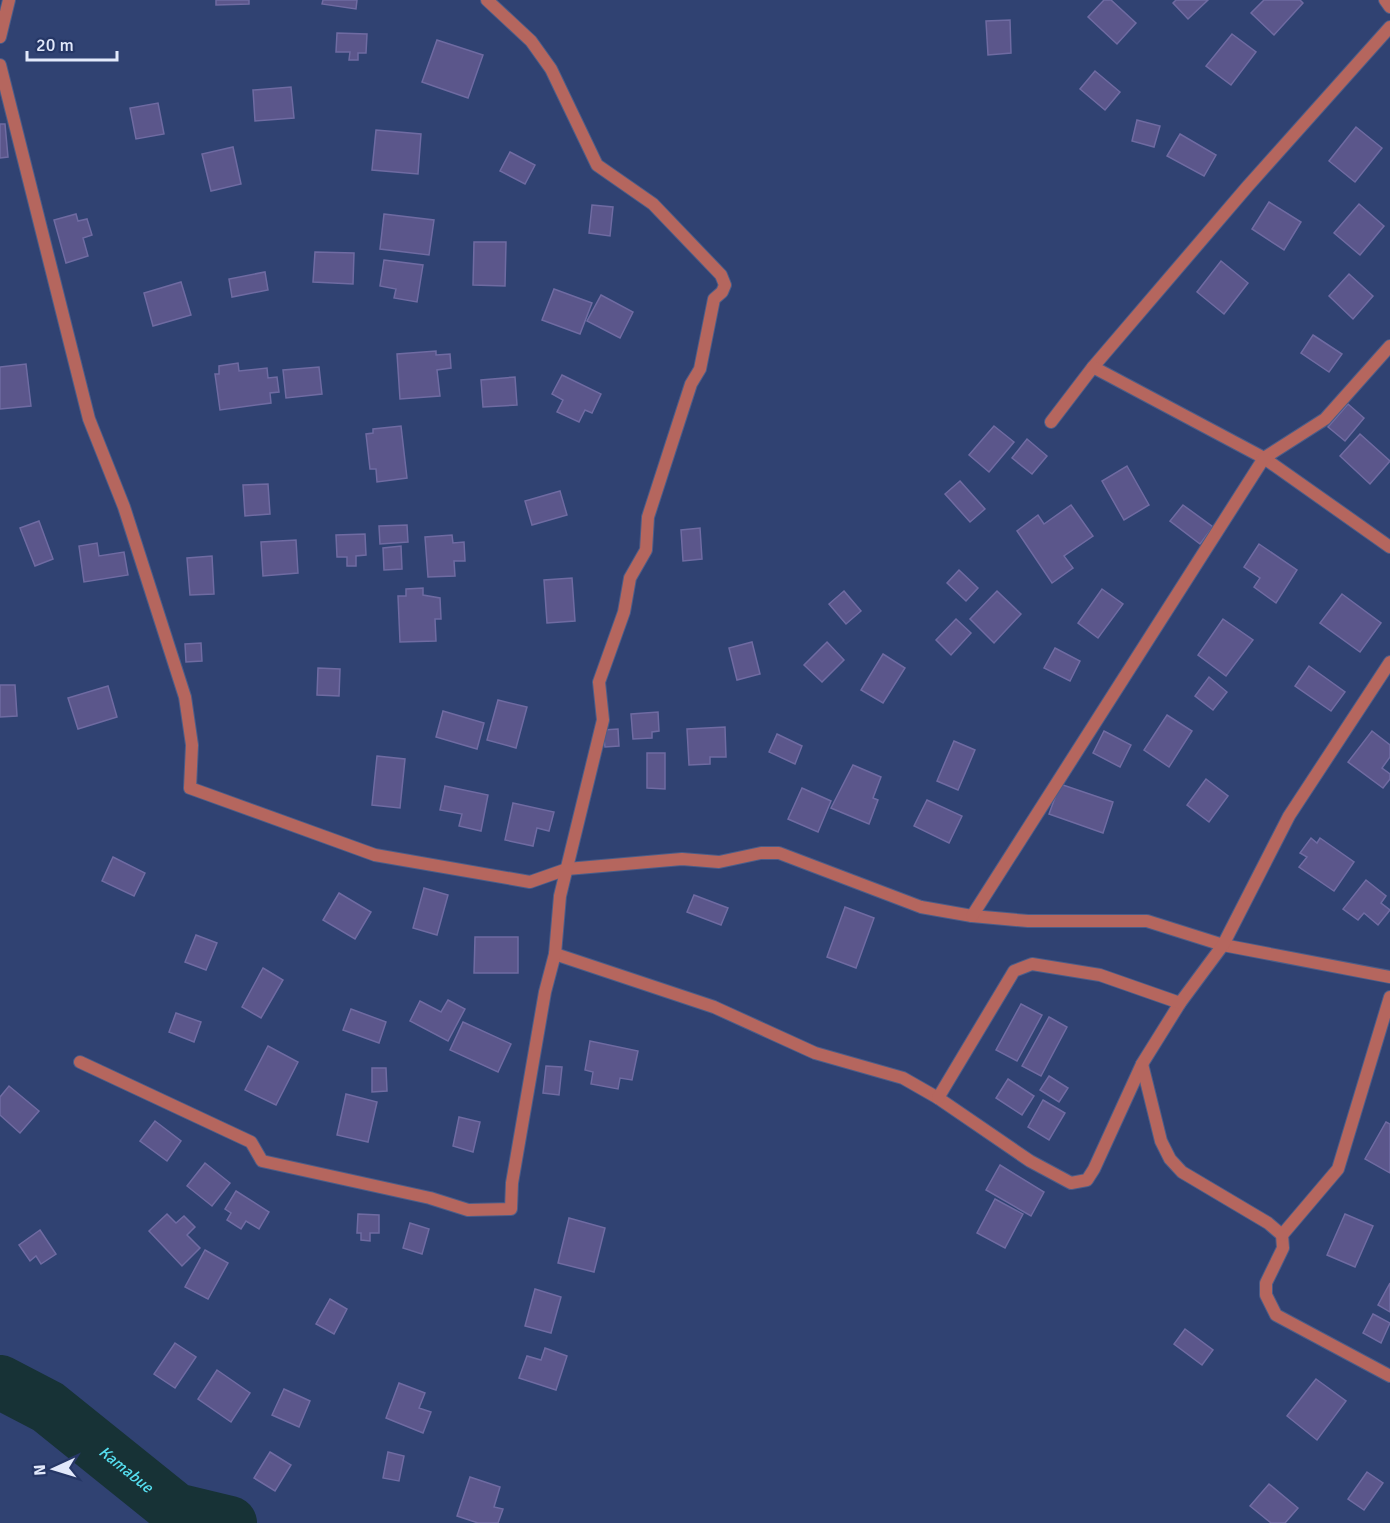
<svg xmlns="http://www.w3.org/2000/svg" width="1390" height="1523" font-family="Signika,sans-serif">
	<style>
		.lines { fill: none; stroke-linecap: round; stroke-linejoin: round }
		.river { stroke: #173236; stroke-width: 54 }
		.building { fill: #5b568b; stroke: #6f6ba2; stroke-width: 1.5 }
		.street-casing { stroke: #4c5d88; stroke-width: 14 }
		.street { stroke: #b5665e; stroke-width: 12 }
		.labels { text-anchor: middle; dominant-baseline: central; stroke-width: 4.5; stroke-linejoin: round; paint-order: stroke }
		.water-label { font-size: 16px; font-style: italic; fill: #56dff1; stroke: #263766 }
	</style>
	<rect width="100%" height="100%" fill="#304272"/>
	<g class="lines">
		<!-- river -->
		<path class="river" id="s1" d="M 0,1382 L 48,1407 L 176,1510 L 230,1523"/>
	</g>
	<!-- building -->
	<g class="building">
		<polygon points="216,0 249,0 249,4 216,5"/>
		<polygon points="323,0 357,0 356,9 322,4"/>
		<polygon points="1104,0 1111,0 1136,23 1117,44 1088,17"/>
		<polygon points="1176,0 1208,0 1188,19 1173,3"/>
		<polygon points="1264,0 1300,0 1303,3 1274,35 1251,13"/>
		<polygon points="1010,20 1011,53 988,55 986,21"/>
		<polygon points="337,33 367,34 366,53 358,53 358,60 349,60 350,52 336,52"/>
		<polygon points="1232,34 1256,52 1231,85 1206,66"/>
		<polygon points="437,40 483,55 468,98 422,82"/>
		<polygon points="1095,71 1120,92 1105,110 1080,89"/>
		<polygon points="291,87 294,118 255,121 253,90"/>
		<polygon points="158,103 164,134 136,139 130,108"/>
		<polygon points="1137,120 1160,126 1154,147 1132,141"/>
		<polygon points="0,124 5,124 8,157 0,158"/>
		<polygon points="1356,127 1382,148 1355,182 1329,161"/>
		<polygon points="376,130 421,134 418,174 372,170"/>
		<polygon points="1180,134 1216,155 1204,176 1167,156"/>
		<polygon points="233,147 241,184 211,191 202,154"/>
		<polygon points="510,152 535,165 525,184 500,171"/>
		<polygon points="1269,202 1301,222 1284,250 1252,229"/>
		<polygon points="1359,204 1384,226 1360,255 1334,233"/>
		<polygon points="592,205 613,207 610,236 589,233"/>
		<polygon points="76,214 78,221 87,219 92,235 83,238 88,256 66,263 54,220"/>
		<polygon points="384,214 434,220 429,255 380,249"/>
		<polygon points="474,242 506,242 505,286 473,285"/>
		<polygon points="315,252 354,253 353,284 313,282"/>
		<polygon points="384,260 423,265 417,302 394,298 396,289 380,286"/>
		<polygon points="1221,261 1248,283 1224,314 1197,292"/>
		<polygon points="265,272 268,290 232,297 229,279"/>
		<polygon points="1349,274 1373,296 1353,319 1329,296"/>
		<polygon points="181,282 191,315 153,326 144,293"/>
		<polygon points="554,289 592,303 580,334 542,320"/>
		<polygon points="601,295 633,312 620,338 587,321"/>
		<polygon points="1313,335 1342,354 1329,372 1301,353"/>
		<polygon points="436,351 436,355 450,354 451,368 437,370 440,396 400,399 397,354"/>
		<polygon points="238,363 239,371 267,368 268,378 277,377 279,392 270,393 271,403 220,410 215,374 219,374 219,366"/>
		<polygon points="26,364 31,406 0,409 0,367"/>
		<polygon points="319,367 322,394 286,398 283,370"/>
		<polygon points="562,375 601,394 592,413 585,410 579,422 557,412 563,400 552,394"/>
		<polygon points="515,377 517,405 483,407 481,380"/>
		<polygon points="1348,404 1364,418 1345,441 1328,427"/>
		<polygon points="401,426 407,478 377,482 376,469 370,469 366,434 373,433 373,429"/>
		<polygon points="994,426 1014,442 989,472 969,455"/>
		<polygon points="1360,434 1390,461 1370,484 1340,456"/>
		<polygon points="1027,439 1047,456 1032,474 1012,458"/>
		<polygon points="1127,466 1149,505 1124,520 1102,481"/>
		<polygon points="960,481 985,509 970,522 945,494"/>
		<polygon points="268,484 270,514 245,516 243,485"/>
		<polygon points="560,491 567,515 532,525 525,501"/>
		<polygon points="1071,505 1093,536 1064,556 1073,568 1052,583 1017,531 1038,515 1044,524"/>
		<polygon points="1183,505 1213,527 1200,544 1170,521"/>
		<polygon points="39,521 53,559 35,566 20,528"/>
		<polygon points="407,525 408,542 380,544 379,526"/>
		<polygon points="700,528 702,559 683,561 681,530"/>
		<polygon points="365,534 366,555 356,556 356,566 347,566 347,557 337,557 336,535"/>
		<polygon points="452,535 453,543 464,542 465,561 454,561 455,576 428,577 425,537"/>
		<polygon points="296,540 298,573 263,576 261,542"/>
		<polygon points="97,543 99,556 124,552 128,575 84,582 79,546"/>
		<polygon points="1259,544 1297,570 1276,603 1254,587 1260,578 1244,567"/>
		<polygon points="401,546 402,569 384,570 383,548"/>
		<polygon points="212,556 214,594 190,595 187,558"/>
		<polygon points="959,570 978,588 966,601 947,583"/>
		<polygon points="572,578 575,621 547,623 544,580"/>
		<polygon points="423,588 423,595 440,598 441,619 435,619 436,641 400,642 398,596 406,596 406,589"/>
		<polygon points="1102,589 1123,604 1098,638 1078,623"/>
		<polygon points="844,591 861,611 846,624 829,604"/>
		<polygon points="997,591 1021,614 994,643 970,619"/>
		<polygon points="1342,594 1381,623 1360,652 1320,623"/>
		<polygon points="956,619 971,633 951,655 936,640"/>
		<polygon points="1223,619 1253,640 1226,676 1198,655"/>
		<polygon points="752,642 760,674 737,680 729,648"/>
		<polygon points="827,642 844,660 822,682 804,665"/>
		<polygon points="201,643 202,661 186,662 185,644"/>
		<polygon points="1055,648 1080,661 1070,681 1044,668"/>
		<polygon points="883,654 905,668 883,703 861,690"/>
		<polygon points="1309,666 1345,692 1331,711 1295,686"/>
		<polygon points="318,668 340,669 339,696 317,695"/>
		<polygon points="1209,677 1227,692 1213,710 1195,696"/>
		<polygon points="0,685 15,685 17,716 0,717"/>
		<polygon points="108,686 117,717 78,729 68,698"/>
		<polygon points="498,700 527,707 516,748 487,740"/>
		<polygon points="443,711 484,723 477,749 436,737"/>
		<polygon points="658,712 659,731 652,732 652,738 633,739 631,714"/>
		<polygon points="1167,715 1192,731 1169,767 1144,750"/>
		<polygon points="725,727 726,757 710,757 710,764 689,765 687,729"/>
		<polygon points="618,729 619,746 605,747 603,730"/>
		<polygon points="1104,731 1131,745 1120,767 1093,753"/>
		<polygon points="1372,731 1390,745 1390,757 1382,768 1390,774 1390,779 1383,788 1348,762"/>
		<polygon points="777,734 802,746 795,764 769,752"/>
		<polygon points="954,741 975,750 958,790 937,781"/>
		<polygon points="647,753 665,753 665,789 647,788"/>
		<polygon points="377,756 405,759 400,808 372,805"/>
		<polygon points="853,765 881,777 873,798 878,800 869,824 831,808"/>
		<polygon points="1206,779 1228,796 1209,822 1187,805"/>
		<polygon points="1060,784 1113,802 1103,833 1049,814"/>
		<polygon points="445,786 488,795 481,831 459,826 462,814 440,810"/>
		<polygon points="802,788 831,801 818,832 788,819"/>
		<polygon points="927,800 962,816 949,843 914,826"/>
		<polygon points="513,803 554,812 549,831 537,828 533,846 505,840"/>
		<polygon points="1311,838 1317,843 1320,838 1354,862 1334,891 1299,867 1307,857 1300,853"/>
		<polygon points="113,857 145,873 134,896 102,881"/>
		<polygon points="1366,880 1386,896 1381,903 1390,910 1378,925 1364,913 1358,920 1343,909"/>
		<polygon points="424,888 448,895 437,935 413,928"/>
		<polygon points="339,893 371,912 355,939 323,920"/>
		<polygon points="694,895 728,908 721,925 687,912"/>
		<polygon points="845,907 874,918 856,968 827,957"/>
		<polygon points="196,935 217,943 206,970 185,962"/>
		<polygon points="475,937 518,937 518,973 474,973"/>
		<polygon points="263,968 283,980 261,1018 242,1007"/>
		<polygon points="448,1000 465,1009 448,1041 410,1021 420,1001 441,1012"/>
		<polygon points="1021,1004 1042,1015 1017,1061 996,1050"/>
		<polygon points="351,1009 386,1022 379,1043 343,1030"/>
		<polygon points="176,1013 201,1022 194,1042 169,1032"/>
		<polygon points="1049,1017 1067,1027 1041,1076 1022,1066"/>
		<polygon points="463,1022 511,1044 498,1072 450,1050"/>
		<polygon points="590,1041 638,1051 632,1080 620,1078 618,1089 591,1084 593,1072 585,1070"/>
		<polygon points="268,1046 298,1062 276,1105 245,1090"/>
		<polygon points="546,1066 562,1067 559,1095 543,1093"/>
		<polygon points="372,1068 386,1068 387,1091 372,1092"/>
		<polygon points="1049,1076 1068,1088 1059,1102 1040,1090"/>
		<polygon points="1008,1079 1034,1096 1022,1115 996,1098"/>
		<polygon points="9,1086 39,1111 20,1133 0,1115 0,1097"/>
		<polygon points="346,1094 377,1102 368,1142 337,1135"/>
		<polygon points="1043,1100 1065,1113 1049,1140 1028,1127"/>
		<polygon points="459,1117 480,1122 473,1152 453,1146"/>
		<polygon points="155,1121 181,1141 167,1161 140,1141"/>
		<polygon points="1386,1122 1390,1124 1390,1173 1365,1159"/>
		<polygon points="205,1163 230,1183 212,1206 187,1186"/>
		<polygon points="1000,1165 1044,1192 1031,1216 986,1190"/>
		<polygon points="236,1191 269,1212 259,1229 246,1221 241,1229 227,1220 231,1213 225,1209"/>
		<polygon points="995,1199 1023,1214 1005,1248 977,1233"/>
		<polygon points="167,1214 176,1223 184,1216 195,1227 187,1235 200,1248 182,1266 149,1231"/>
		<polygon points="358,1214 379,1215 379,1233 370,1233 370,1241 361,1240 361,1233 357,1233"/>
		<polygon points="1345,1214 1373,1226 1355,1267 1327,1255"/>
		<polygon points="569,1218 605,1228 594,1272 558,1263"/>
		<polygon points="410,1223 429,1229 422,1254 403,1248"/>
		<polygon points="40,1230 56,1254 41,1264 36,1256 30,1261 19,1245"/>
		<polygon points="205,1250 228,1263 208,1299 185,1287"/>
		<polygon points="1390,1283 1390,1312 1378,1305"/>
		<polygon points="535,1289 561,1297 551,1333 525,1326"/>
		<polygon points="330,1299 347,1309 334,1334 316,1324"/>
		<polygon points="1373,1314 1390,1323 1381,1343 1363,1333"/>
		<polygon points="1185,1329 1213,1350 1202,1365 1174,1344"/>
		<polygon points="175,1343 196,1357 175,1388 154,1374"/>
		<polygon points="545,1348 567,1356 556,1390 519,1378 527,1356 541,1360"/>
		<polygon points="217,1370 250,1393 231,1422 198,1399"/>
		<polygon points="1316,1379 1346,1401 1317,1440 1287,1416"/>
		<polygon points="399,1383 425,1393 419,1408 431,1412 423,1433 386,1418"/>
		<polygon points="284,1389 310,1401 299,1427 272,1415"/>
		<polygon points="270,1452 291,1465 275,1491 254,1478"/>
		<polygon points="388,1452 404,1456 399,1481 383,1478"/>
		<polygon points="1367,1472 1383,1483 1364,1510 1348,1499"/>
		<polygon points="470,1477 500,1487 494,1507 503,1509 498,1523 478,1523 457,1516"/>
		<polygon points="1269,1484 1298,1508 1285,1523 1271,1523 1250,1506"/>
	</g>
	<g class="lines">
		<defs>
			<g id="street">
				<polyline points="1385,0 1390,7"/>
				<polyline points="0,37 9,0"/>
				<polyline points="0,65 89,419 124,507 185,697 192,745 190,788 375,855 530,882 567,869 682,859 719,862 761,853 779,853 921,907 972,916 1028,921 1147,921 1223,945 1390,977"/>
				<polyline points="1093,367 1247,187 1390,27"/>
				<polyline points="1051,422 1093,367 1264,458 1390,547"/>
				<polyline points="972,916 1264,458 1325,419 1390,346"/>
				<polyline points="555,954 714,1007 815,1053 903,1078 938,1098 1030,1161 1071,1183 1087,1180 1094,1169 1142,1064 1180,1003 1223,945 1289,816 1390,662"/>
				<polyline points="80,1062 251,1142 262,1161 430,1198 468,1210 511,1209 512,1183 545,992 555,954 560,896 603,720 599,682 624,612 630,578 646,550 648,517 691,384 700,369 714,299 722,292 725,285 721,275 653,204 597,165 551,69 531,41 487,0"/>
				<polyline points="1142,1064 1161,1141 1170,1159 1182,1172 1268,1223 1282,1235 1283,1248 1266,1283 1266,1295 1276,1315 1390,1376"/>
				<polyline points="938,1098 1014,971 1032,964 1100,975 1180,1003"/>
				<polyline points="1282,1235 1338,1169 1390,997"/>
			</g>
		</defs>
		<!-- street casing -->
		<use href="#street" class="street-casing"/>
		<!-- street -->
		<use href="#street" class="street"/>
	</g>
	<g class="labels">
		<!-- water labels -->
		<g class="water-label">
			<text stroke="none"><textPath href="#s1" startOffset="154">Kamabue</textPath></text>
		</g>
	</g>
	<!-- north arrow -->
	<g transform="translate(54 1469) rotate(266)" stroke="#263766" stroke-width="4.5" paint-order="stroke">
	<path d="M0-4.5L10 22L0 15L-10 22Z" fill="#e2e9fb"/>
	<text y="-9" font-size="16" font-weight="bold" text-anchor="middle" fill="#e2e9fb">N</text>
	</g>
	<!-- scale -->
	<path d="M27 51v9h90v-9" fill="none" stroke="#e2e9fb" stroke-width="3"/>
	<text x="36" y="51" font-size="18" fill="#e2e9fb" stroke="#263766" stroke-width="4.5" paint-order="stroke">20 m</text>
</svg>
